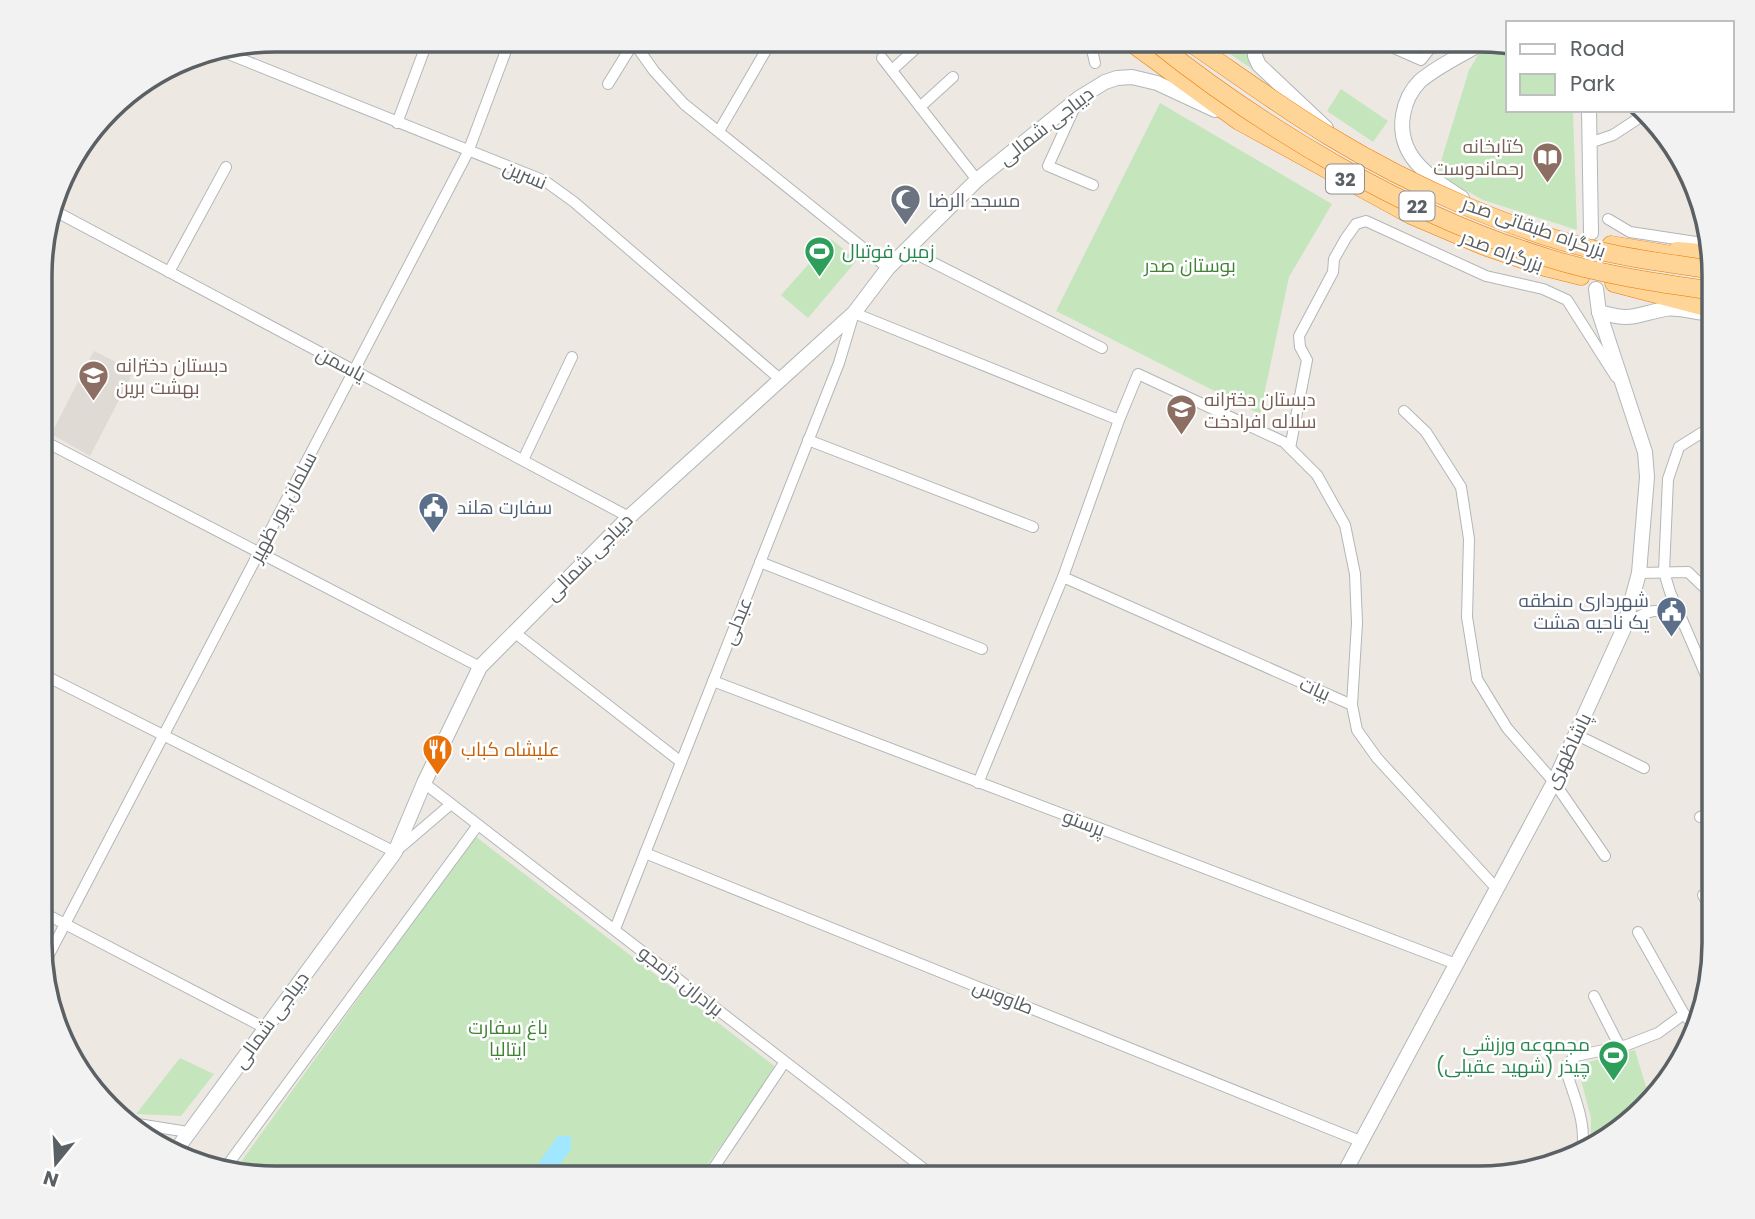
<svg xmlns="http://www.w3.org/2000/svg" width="1755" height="1219" font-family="Poppins,Cairo,sans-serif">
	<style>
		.education { fill: #dfdad3 }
		.green { fill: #c5e6bd }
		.water { fill: #a0e7ff }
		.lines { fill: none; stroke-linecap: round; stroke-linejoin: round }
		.minor-casing { stroke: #b2b6b9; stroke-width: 12 }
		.secondary-casing { stroke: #b1b7ba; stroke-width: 16 }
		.trunk-casing { stroke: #ef7700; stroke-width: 19 }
		.minor { stroke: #fff; stroke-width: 10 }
		.secondary { stroke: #fff; stroke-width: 14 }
		.trunk { stroke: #fed596; stroke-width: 18 }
		.trunk-bridge-casing { stroke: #ef7700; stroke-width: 19; stroke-linecap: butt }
		.trunk-bridge { stroke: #fed596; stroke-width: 18 }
		.labels { text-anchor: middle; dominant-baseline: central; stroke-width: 5; stroke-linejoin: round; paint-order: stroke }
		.shield { fill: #fff; stroke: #8c9092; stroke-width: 2 }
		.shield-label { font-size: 18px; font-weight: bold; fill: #5a6063 }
		.street-label { font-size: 19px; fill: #5a6063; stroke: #fff }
		.education-label { font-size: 19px; fill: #785e54; stroke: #fff; text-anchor: start }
		.worship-label { font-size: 19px; fill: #5b616d; stroke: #fff; text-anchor: start }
		.leisure-label { font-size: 19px; fill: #27864d; stroke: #fff; text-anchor: start }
		.park-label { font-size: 19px; fill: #3e8232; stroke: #fff }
		.service-label { font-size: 19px; fill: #4e5e75; stroke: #fff; text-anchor: start }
		.food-label { font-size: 19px; fill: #c56008; stroke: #fff; text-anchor: start }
		.rim { fill: none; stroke: #5a6063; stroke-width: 3.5 }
	</style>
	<rect width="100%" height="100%" fill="#ede9e2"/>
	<!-- education -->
	<polygon class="education" points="94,351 134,371 90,456 51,434"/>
	<!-- green -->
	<g class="green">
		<polygon points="1211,41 1246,41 1247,57 1252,69"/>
		<polygon points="1497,41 1508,43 1508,110 1573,110 1577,230 1483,200 1437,174 1469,70 1480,52"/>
		<polygon points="1341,89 1388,121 1373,142 1327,111"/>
		<polygon points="1160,103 1332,204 1289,277 1260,414 1056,311"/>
		<polygon points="831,239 857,260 808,318 781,295"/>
		<polygon points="475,836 777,1068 698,1178 260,1178 233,1173"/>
		<polygon points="1635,1050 1650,1100 1591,1149 1591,1118 1577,1065"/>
		<polygon points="180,1058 214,1074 181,1116 136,1114"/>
	</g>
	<!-- water -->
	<polygon class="water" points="558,1136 570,1136 572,1142 569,1146 572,1148 550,1178 536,1178 535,1168"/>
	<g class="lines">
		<defs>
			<g id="minor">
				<polyline points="632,40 654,71 684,104 888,268"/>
				<polyline points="1090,41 1095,63"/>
				<polyline points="1378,41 1421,60 1436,41"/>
				<polyline points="993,43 995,41"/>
				<polyline points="221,51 545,181 574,202 780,379"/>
				<polyline points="882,58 977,180"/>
				<polyline points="892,70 924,41"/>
				<polyline points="608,84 634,42"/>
				<polyline points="1078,100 1048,166 1093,185"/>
				<polyline points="920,107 953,77"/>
				<polyline points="397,123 428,40"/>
				<polyline points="719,131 772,40"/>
				<polyline points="1589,143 1613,135 1645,114"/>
				<polyline points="53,210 629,517"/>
				<polyline points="1608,219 1630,232 1709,244"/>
				<polyline points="906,249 1102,348"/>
				<polyline points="169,272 226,167"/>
				<polyline points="1404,411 1426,432 1461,487 1469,539 1467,617 1477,679 1507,728 1554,782 1605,856"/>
				<polyline points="1714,425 1679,447 1668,479 1664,572 1670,592 1714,694"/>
				<polyline points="42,440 480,667"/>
				<polyline points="808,440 1033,527"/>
				<polyline points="1290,448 1307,360 1300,347 1299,336 1333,272 1334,259 1346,238 1356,224 1366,221 1486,276 1543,289 1567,300 1616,377"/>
				<polyline points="523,460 572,357"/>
				<polyline points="760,562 982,649"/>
				<polyline points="1639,573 1688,572 1714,597"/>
				<polyline points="1063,577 1352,705"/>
				<path d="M 1624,628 C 1645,609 1659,604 1683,623"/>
				<polyline points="514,632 681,762"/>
				<polyline points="42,674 395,852 451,804"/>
				<polyline points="713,681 1456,964"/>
				<polyline points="1577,735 1644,768"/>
				<polyline points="1709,778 1714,789"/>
				<polyline points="424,783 937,1179"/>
				<polyline points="978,783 1063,577 1119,420 1138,374 1284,442 1317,475 1345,525 1355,574 1357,623 1352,705 1357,730 1377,758 1497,889"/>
				<polyline points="1700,817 1714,811"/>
				<polyline points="645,853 1360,1141"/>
				<polyline points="1714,890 1703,895 1714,915"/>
				<polyline points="42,912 265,1028"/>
				<polyline points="615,929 839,363 854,313 1119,420"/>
				<polyline points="1638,932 1684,1014 1697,1030"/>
				<polyline points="42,968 468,152 510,40"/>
				<polyline points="1594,996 1620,1047"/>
				<polyline points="125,1122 188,1132"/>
				<path d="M 1581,1155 C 1588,1126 1575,1099 1566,1071 L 1568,1063 L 1576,1056 L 1627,1045 L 1658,1033 L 1684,1014"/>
				<polyline points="223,1171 478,825"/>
				<polyline points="707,1178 784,1063"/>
			</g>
			<g id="secondary">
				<polyline points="1256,41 1255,56 1259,65 1326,128"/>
				<polyline points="1589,110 1591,233"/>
				<path d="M 1462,198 C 1431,178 1396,157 1403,115 C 1405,103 1411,90 1420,81 C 1439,65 1464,54 1485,41"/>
				<path d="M 1599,312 C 1634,322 1633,315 1665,309 C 1677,307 1692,312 1704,313"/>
				<polyline points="174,1153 395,852 424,783 480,667 629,517 854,313 888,268 977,180 1079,98 1105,82 1117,78 1132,77 1157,83 1215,110"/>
				<polyline points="1341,1179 1554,782 1624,628 1639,573 1647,477 1645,452 1599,312 1596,289"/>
			</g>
			<g id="trunk">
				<polyline points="1129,41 1239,121 1411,215 1484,246 1545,267 1581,276"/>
				<polyline points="1611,245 1690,258"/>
				<polyline points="1677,251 1712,254"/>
				<polyline points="1614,283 1714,309"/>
			</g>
		</defs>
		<!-- minor casing -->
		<use href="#minor" class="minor-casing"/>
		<!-- secondary casing -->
		<use href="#secondary" class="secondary-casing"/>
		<!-- trunk casing -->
		<use href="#trunk" class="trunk-casing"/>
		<!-- minor -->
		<use href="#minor" class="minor"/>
		<!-- secondary -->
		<use href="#secondary" class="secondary"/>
		<!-- trunk -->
		<use href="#trunk" class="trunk"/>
		<defs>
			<g id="trunk-bridge">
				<path d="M 1154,41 C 1265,130 1411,217 1548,258 C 1602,275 1658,283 1714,291"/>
				<path d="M 1188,41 C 1235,73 1281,107 1329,136 C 1409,185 1522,236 1614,254 C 1647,261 1681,265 1714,270"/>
			</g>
		</defs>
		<!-- trunk-bridge casing -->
		<use href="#trunk-bridge" class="trunk-bridge-casing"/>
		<!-- trunk-bridge -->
		<use href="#trunk-bridge" class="trunk-bridge"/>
	</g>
	<!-- icons -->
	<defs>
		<symbol id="library-pin" viewBox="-11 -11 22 30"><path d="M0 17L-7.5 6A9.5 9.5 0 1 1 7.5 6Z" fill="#8d6e63" stroke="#fff"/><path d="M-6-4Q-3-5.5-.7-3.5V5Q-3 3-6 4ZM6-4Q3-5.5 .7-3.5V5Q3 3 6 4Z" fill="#fff"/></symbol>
		<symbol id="mosque-pin" viewBox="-11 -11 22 30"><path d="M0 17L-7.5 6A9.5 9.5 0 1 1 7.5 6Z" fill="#6b7280" stroke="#fff"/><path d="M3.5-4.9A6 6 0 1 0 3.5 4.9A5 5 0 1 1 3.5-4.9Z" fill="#fff"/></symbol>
		<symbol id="stadium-pin" viewBox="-11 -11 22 30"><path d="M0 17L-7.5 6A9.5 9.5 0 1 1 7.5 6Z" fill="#2e9e5b" stroke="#fff"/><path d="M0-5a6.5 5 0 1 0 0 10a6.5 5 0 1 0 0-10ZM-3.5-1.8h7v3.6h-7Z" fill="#fff"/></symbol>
		<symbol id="school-pin" viewBox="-11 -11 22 30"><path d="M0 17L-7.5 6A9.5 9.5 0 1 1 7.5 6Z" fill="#8d6e63" stroke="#fff"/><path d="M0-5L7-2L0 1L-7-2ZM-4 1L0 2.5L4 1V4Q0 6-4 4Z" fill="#fff"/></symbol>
		<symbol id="civic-pin" viewBox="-11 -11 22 30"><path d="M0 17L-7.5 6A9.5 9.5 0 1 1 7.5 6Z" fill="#5c6f8a" stroke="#fff"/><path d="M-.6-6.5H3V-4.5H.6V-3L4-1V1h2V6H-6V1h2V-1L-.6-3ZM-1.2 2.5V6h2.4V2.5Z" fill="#fff"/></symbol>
		<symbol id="restaurant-pin" viewBox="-11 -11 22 30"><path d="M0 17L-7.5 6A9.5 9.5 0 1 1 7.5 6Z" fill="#e8710a" stroke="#fff"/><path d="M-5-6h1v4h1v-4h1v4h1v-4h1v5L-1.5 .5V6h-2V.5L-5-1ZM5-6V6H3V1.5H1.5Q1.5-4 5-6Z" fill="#fff"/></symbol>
	</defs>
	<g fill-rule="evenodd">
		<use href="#library-pin" x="1530" y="140" width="35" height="47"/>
		<use href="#mosque-pin" x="888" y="182" width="35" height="47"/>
		<use href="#stadium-pin" x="802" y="234" width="35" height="47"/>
		<use href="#school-pin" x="76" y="358" width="35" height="47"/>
		<use href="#school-pin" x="1164" y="392" width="35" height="47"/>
		<use href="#civic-pin" x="416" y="490" width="35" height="47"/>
		<use href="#civic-pin" x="1654" y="594" width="35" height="47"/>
		<use href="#restaurant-pin" x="420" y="732" width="35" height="47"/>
		<use href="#stadium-pin" x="1596" y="1038" width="35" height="47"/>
	</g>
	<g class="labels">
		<!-- shield labels -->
		<g class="shield">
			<rect x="1326" y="164.5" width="38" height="29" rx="5"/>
			<rect x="1399.5" y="191.5" width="35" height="29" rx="5"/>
		</g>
		<g class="shield-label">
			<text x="1345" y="179">32</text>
			<text x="1417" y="206">22</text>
		</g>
		<!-- street labels -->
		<g class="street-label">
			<text transform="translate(1046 126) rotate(-38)">دیباجی شمالی</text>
			<text transform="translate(525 175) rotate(23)">نسرین</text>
			<text transform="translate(1534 227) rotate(19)">بزرگراه طبقاتی صدر</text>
			<text transform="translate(1502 251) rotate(20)">بزرگراه صدر</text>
			<text transform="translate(341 364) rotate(28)">یاسمن</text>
			<text transform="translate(283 507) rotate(-62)">سلمان پور ظهیر</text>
			<text transform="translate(589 557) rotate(-45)">دیباجی شمالی</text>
			<text transform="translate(737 621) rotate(-68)">عبدلی</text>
			<text transform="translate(1315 689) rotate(24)">بیات</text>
			<text transform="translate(1568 751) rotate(-64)">پاشاظهری</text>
			<text transform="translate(1084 823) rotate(21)">پرستو</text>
			<text transform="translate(681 981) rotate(38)">برادران دژمجو</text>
			<text transform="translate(1003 997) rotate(22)">طاووس</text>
			<text transform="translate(271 1020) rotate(-54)">دیباجی شمالی</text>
		</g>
		<!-- education labels -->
		<g class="education-label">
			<text x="1524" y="146" text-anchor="end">کتابخانه<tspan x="1524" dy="22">رحماندوست</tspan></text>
			<text x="116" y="365">دبستان دخترانه<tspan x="116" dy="22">بهشت برین</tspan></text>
			<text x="1204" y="399">دبستان دخترانه<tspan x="1204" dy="22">سلاله افرادخت</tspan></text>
		</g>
		<!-- worship labels -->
		<g class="worship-label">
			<text x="928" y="200">مسجد الرضا</text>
		</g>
		<!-- leisure labels -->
		<g class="leisure-label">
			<text x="842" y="251">زمین فوتبال</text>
			<text x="1590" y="1044" text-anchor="end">مجموعه ورزشی<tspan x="1590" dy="22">چیذر (شهید عقیلی)</tspan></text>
		</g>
		<!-- park labels -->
		<g class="park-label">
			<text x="1190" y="265">بوستان صدر</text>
			<text x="508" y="1027">باغ سفارت<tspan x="508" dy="22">ایتالیا</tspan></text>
		</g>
		<!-- service labels -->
		<g class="service-label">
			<text x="457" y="507">سفارت هلند</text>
			<text x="1649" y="600" text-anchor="end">شهرداری منطقه<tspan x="1649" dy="22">یک ناحیه هشت</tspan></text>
		</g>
		<!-- food labels -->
		<g class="food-label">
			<text x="461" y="749">علیشاه کباب</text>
		</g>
	</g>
	<!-- crop -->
	<path d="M0 0H1755V1219H0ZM275 52H1479A223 223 0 0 1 1702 275V943A223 223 0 0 1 1479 1166H275A223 223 0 0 1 52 943V275A223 223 0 0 1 275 52Z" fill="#f2f2f3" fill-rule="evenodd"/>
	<path class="rim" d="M275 52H1479A223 223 0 0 1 1702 275V943A223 223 0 0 1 1479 1166H275A223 223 0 0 1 52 943V275A223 223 0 0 1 275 52Z"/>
	<!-- legend -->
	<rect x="1506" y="21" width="228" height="91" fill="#ffffff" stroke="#bdbfc1" stroke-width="2"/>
	<rect x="1520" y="44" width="35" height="10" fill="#ffffff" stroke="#bdbfc1" stroke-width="2"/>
	<text x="1570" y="56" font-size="21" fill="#5a6063">Road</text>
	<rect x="1520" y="74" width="35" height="21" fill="#c5e6bd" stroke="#bdbfc1" stroke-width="2"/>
	<text x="1570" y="91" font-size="21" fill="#5a6063">Park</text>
	<!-- north arrow -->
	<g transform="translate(56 1163) rotate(198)" stroke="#ffffff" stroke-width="5" paint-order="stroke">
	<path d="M0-5L12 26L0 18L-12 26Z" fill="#5a6063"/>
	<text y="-10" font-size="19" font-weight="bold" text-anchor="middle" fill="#5a6063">N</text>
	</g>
</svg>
